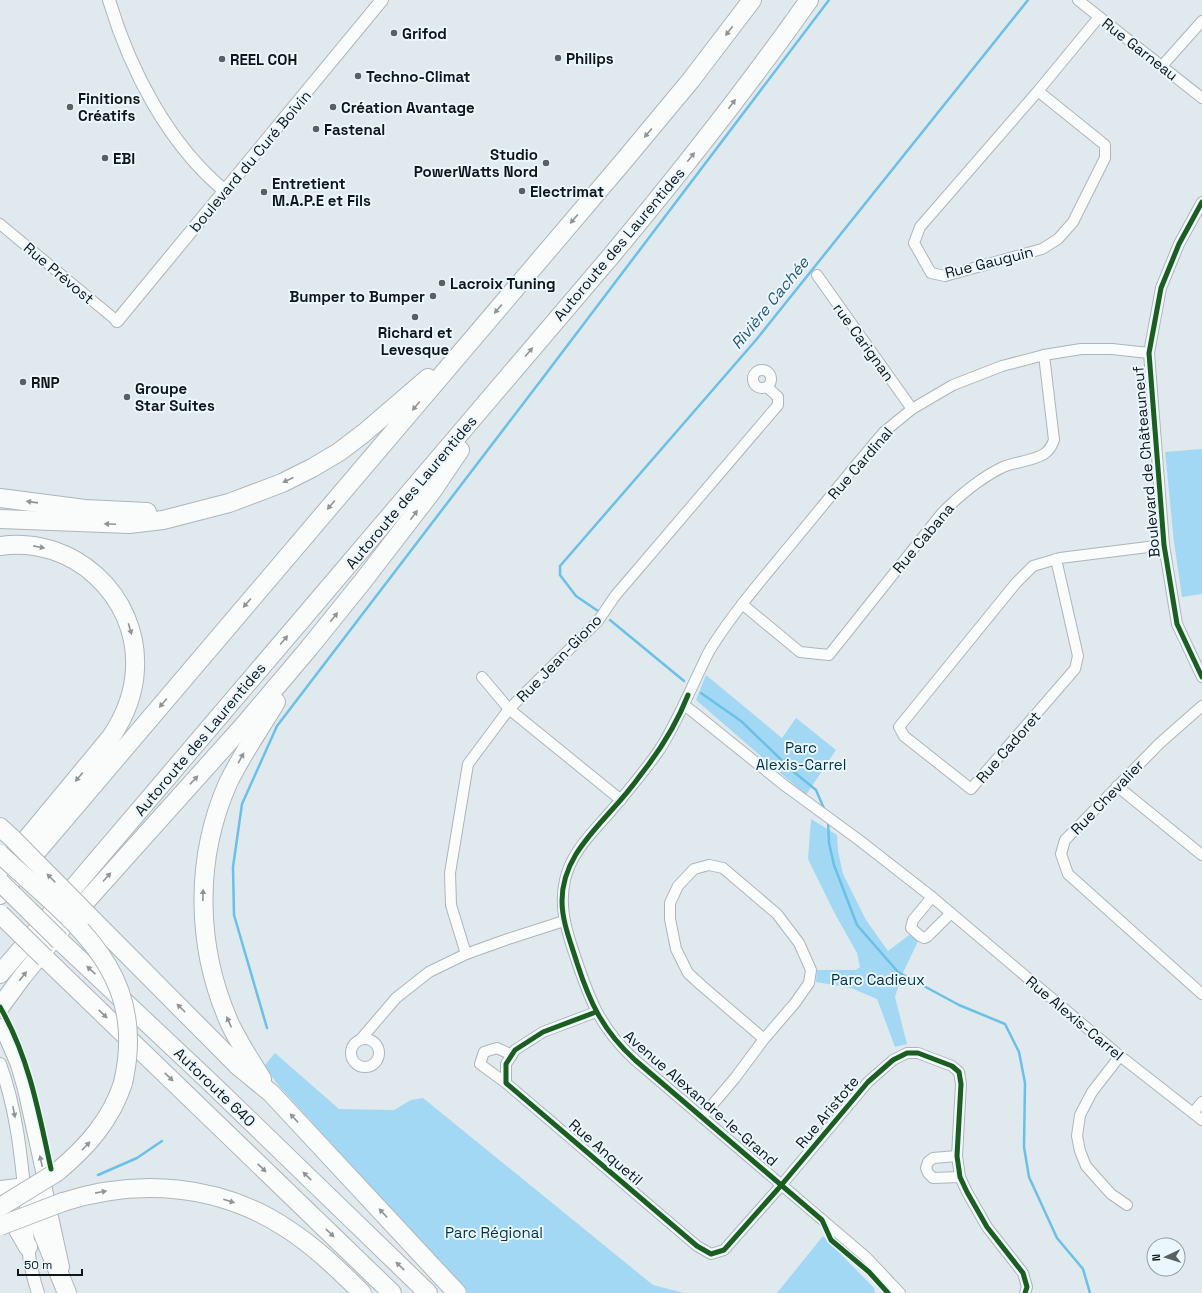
<svg xmlns="http://www.w3.org/2000/svg" width="1202" height="1293" font-family="'Space Grotesk',sans-serif">
	<style>
		.green { fill: #a2d8f4 }
		.lines { fill: none; stroke-linecap: round; stroke-linejoin: round }
		.stream { stroke: #6ac0e6; stroke-width: 2.5 }
		.minor-casing { stroke: #aeb5b9; stroke-width: 12 }
		.tertiary-casing { stroke: #aeb5b9; stroke-width: 14 }
		.motorway-casing { stroke: #aeb5b9; stroke-width: 20 }
		.minor { stroke: #fafcfc; stroke-width: 10 }
		.tertiary { stroke: #fafcfc; stroke-width: 12 }
		.motorway { stroke: #fafcfc; stroke-width: 18 }
		.motorway-bridge-casing { stroke: #aeb5b9; stroke-width: 20; stroke-linecap: butt }
		.motorway-bridge { stroke: #fafcfc; stroke-width: 18 }
		.cycleway-casing { stroke: #eaf7ff; stroke-width: 8 }
		.cycleway { stroke: #1b5e20; stroke-width: 5 }
		.oneway { fill: #919496 }
		.poi-dot { fill: #596064; stroke: #eaf7ff; stroke-width: 1.5 }
		.labels { text-anchor: middle; dominant-baseline: central; stroke-width: 4; stroke-linejoin: round; paint-order: stroke }
		.poi-label { font-size: 15px; font-weight: bold; fill: #101619; stroke: #eaf7ff; text-anchor: start }
		.street-label { font-size: 15px; fill: #101619; stroke: #eaf7ff }
		.park-label { font-size: 15px; fill: #003348; stroke: #eaf7ff }
		.water-label { font-size: 16px; font-style: italic; fill: #2c5a71; stroke: #eaf7ff }
	</style>
	<rect width="100%" height="100%" fill="#e0e9ee"/>
	<!-- green -->
	<g class="green">
		<polygon points="1202,449 1202,594 1182,597 1174,542 1165,452"/>
		<polygon points="706,675 782,738 796,718 836,750 806,795 696,700"/>
		<polygon points="811,819 837,835 838,851 843,874 866,920 888,951 912,933 920,937 902,975 895,997 907,1044 895,1047 877,999 851,988 816,982 817,970 856,970 860,967 857,953 834,912 808,859"/>
		<polygon points="275,1053 339,1109 394,1110 411,1100 423,1098 653,1285 684,1293 467,1293 279,1086 264,1066"/>
		<polygon points="823,1236 874,1288 875,1293 777,1293"/>
	</g>
	<g class="lines">
		<!-- stream -->
		<g class="stream">
			<polyline points="598,611 576,596 560,575 560,566 756,340 1028,0"/>
			<polyline points="610,620 684,681"/>
			<polyline points="701,693 741,721 794,772 816,790 825,811"/>
			<polyline points="828,821 829,843 834,865 857,925 898,972 959,1005 1005,1024 1019,1052 1025,1083 1024,1147 1029,1177 1057,1238 1083,1269 1090,1293"/>
			<polyline points="267,1028 234,915 233,867 242,804 277,726 542,379 829,0"/>
			<polyline points="98,1175 137,1158 162,1141"/>
		</g>
		<defs>
			<g id="minor">
				<polyline points="1078,0 1202,98"/>
				<polyline points="1162,66 1202,21"/>
				<polyline points="1038,91 1105,145 1105,158 1073,222 1058,239 1042,249 945,276 931,273 914,243 920,227 1038,91 1099,17"/>
				<polyline points="1202,202 1179,244 1161,288 1149,353 1164,545 1177,624 1202,677"/>
				<polyline points="0,224 117,321"/>
				<polyline points="817,275 912,409"/>
				<circle cx="762" cy="379" r="9"/>
				<polyline points="1056,559 1078,656 1075,669 971,789 904,736 899,727 1016,583 1033,566 1060,558 1164,545"/>
				<path d="M 742,604 L 800,652 L 829,655 L 942,513 C 960,495 980,478 1003,467 C 1015,462 1033,461 1044,454 C 1050,450 1052,446 1054,440 L 1044,355"/>
				<polyline points="482,677 509,709 621,800"/>
				<polyline points="684,705 692,711 784,785 859,840 932,897 1120,1056 1202,1120"/>
				<polyline points="1202,706 1160,743 1065,840 1061,854 1068,874 1202,994"/>
				<polyline points="1117,786 1202,855"/>
				<polyline points="932,897 913,920 911,928 920,936 924,938 927,937 951,913"/>
				<polyline points="466,954 451,905 450,873 468,764 509,709 598,621 615,596 778,405 778,397 767,387"/>
				<polyline points="596,1012 543,1032 515,1050 506,1064 506,1083 697,1246 711,1254 724,1250 778,1189 868,1082 893,1060 907,1053 918,1053 952,1066 959,1072 961,1084 957,1156 960,1177 967,1192 987,1227 1023,1273 1027,1287 1025,1293"/>
				<circle cx="365" cy="1053" r="14"/>
				<polyline points="361,1039 396,998 429,972 466,954 508,939 564,921"/>
				<polyline points="1120,1056 1092,1092 1080,1115 1077,1136 1080,1151 1086,1166 1111,1194 1127,1205"/>
				<polyline points="506,1083 480,1064 484,1052 497,1048 512,1055"/>
				<polyline points="1193,1113 1202,1102"/>
				<polyline points="702,1117 735,1078 764,1039 795,1003 809,983 811,970 799,943 777,914 723,868 709,865 694,869 678,886 670,903 670,919 676,949 688,973 701,985 764,1039"/>
				<polyline points="957,1156 933,1158 928,1162 926,1168 928,1173 933,1178 960,1177"/>
				<path d="M 900,1293 L 866,1257 L 635,1060 C 599,1027 589,998 574,953 C 566,929 559,906 565,880 C 571,852 593,832 611,811 C 628,791 645,771 660,749 C 676,724 688,695 701,668 C 705,660 708,652 713,645 C 736,609 765,576 792,543 C 823,506 852,469 884,432 L 912,409 L 953,385 L 1002,366 L 1044,355 L 1081,349 L 1112,349 L 1149,353"/>
			</g>
			<g id="tertiary">
				<path d="M 109,0 C 130,70 168,144 225,191"/>
				<polyline points="117,321 382,0"/>
				<polyline points="0,1025 17,1065 24,1089 63,1267"/>
				<path d="M 0,1064 C 18,1113 22,1166 27,1217 C 28,1228 27,1238 28,1248 C 30,1263 33,1278 38,1293"/>
			</g>
			<g id="motorway">
				<polyline points="0,498 85,509 147,512"/>
				<polyline points="0,519 129,524 163,520 229,503 282,483 312,468 339,452 364,433 428,378"/>
				<path d="M 0,546 C 73,535 139,596 135,669 C 134,694 125,716 111,737 L 0,871"/>
				<polyline points="0,827 13,839"/>
				<polyline points="0,895 622,163 691,80 752,0"/>
				<polyline points="88,915 238,1066 271,1093 457,1293"/>
				<polyline points="60,941 211,1083 428,1293"/>
				<polyline points="45,958 392,1293"/>
				<path d="M 0,974 L 611,256 C 680,173 747,88 809,0"/>
				<polyline points="0,1007 22,977 63,927 244,725 309,648 363,581 433,490 460,450"/>
				<path d="M 262,1079 C 251,1061 239,1043 230,1024 C 196,948 194,860 228,783 C 242,754 260,729 276,702"/>
				<path d="M 57,1172 C 87,1147 111,1120 123,1083"/>
				<polyline points="0,1190 26,1187 33,1190 43,1234 67,1293"/>
				<path d="M 63,1202 C 138,1178 219,1184 286,1228 C 314,1246 338,1269 362,1293"/>
				<polyline points="3,1212 13,1221 28,1247"/>
			</g>
		</defs>
		<!-- minor casing -->
		<use href="#minor" class="minor-casing"/>
		<!-- tertiary casing -->
		<use href="#tertiary" class="tertiary-casing"/>
		<!-- motorway casing -->
		<use href="#motorway" class="motorway-casing"/>
		<!-- minor -->
		<use href="#minor" class="minor"/>
		<!-- tertiary -->
		<use href="#tertiary" class="tertiary"/>
		<!-- motorway -->
		<use href="#motorway" class="motorway"/>
		<defs>
			<g id="motorway-bridge">
				<polyline points="13,839 88,915"/>
				<path d="M 0,854 C 72,922 149,970 123,1083"/>
				<polyline points="0,882 60,941"/>
				<polyline points="0,914 45,958"/>
				<polyline points="0,1207 57,1172"/>
				<polyline points="0,1226 63,1202"/>
			</g>
		</defs>
		<!-- motorway-bridge casing -->
		<use href="#motorway-bridge" class="motorway-bridge-casing"/>
		<!-- motorway-bridge -->
		<use href="#motorway-bridge" class="motorway-bridge"/>
		<defs>
			<g id="cycleway">
				<polyline points="1202,202 1179,244 1161,288 1149,353 1164,545 1177,624 1202,677"/>
				<path d="M 688,695 C 677,723 661,749 642,773 C 632,787 621,800 609,813 C 586,839 562,864 562,901 C 562,922 571,943 577,963 C 590,1003 603,1031 635,1060 L 822,1220 L 831,1240 L 869,1272 L 888,1293"/>
				<path d="M 0,1007 C 29,1057 39,1113 51,1169"/>
				<polyline points="596,1012 543,1032 515,1050 506,1064 506,1083 697,1246 711,1254 724,1250 778,1189 868,1082 893,1060 907,1053 918,1053 952,1066 959,1072 961,1084 957,1156 960,1177 967,1192 987,1227 1023,1273 1027,1287 1025,1293"/>
			</g>
		</defs>
		<!-- cycleway casing -->
		<use href="#cycleway" class="cycleway-casing"/>
		<!-- cycleway -->
		<use href="#cycleway" class="cycleway"/>
	</g>
	<!-- one-way arrows -->
	<defs><path id="oneway-solid" d="M-6-.8H1V-3.2L6.5 0L1 3.2V.8H-6Z"/></defs>
	<g class="oneway">
		<use href="#oneway-solid" transform="translate(729 31) rotate(127)"/>
		<use href="#oneway-solid" transform="translate(732 104) rotate(-53)"/>
		<use href="#oneway-solid" transform="translate(648 133) rotate(130)"/>
		<use href="#oneway-solid" transform="translate(691 157) rotate(-52)"/>
		<use href="#oneway-solid" transform="translate(574 219) rotate(131)"/>
		<use href="#oneway-solid" transform="translate(498 309) rotate(130)"/>
		<use href="#oneway-solid" transform="translate(529 352) rotate(-50)"/>
		<use href="#oneway-solid" transform="translate(416 406) rotate(130)"/>
		<use href="#oneway-solid" transform="translate(288 480) rotate(155)"/>
		<use href="#oneway-solid" transform="translate(32 502) rotate(-172)"/>
		<use href="#oneway-solid" transform="translate(331 505) rotate(131)"/>
		<use href="#oneway-solid" transform="translate(414 515) rotate(-53)"/>
		<use href="#oneway-solid" transform="translate(110 524) rotate(-178)"/>
		<use href="#oneway-solid" transform="translate(39 547) rotate(11)"/>
		<use href="#oneway-solid" transform="translate(247 603) rotate(131)"/>
		<use href="#oneway-solid" transform="translate(334 617) rotate(-51)"/>
		<use href="#oneway-solid" transform="translate(130 629) rotate(74)"/>
		<use href="#oneway-solid" transform="translate(284 640) rotate(-50)"/>
		<use href="#oneway-solid" transform="translate(163 703) rotate(130)"/>
		<use href="#oneway-solid" transform="translate(241 758) rotate(-61)"/>
		<use href="#oneway-solid" transform="translate(79 777) rotate(130)"/>
		<use href="#oneway-solid" transform="translate(194 780) rotate(-47)"/>
		<use href="#oneway-solid" transform="translate(107 877) rotate(-48)"/>
		<use href="#oneway-solid" transform="translate(51 878) rotate(-135)"/>
		<use href="#oneway-solid" transform="translate(203 895) rotate(-88)"/>
		<use href="#oneway-solid" transform="translate(91 970) rotate(-137)"/>
		<use href="#oneway-solid" transform="translate(23 976) rotate(-52)"/>
		<use href="#oneway-solid" transform="translate(181 1008) rotate(-135)"/>
		<use href="#oneway-solid" transform="translate(103 1014) rotate(44)"/>
		<use href="#oneway-solid" transform="translate(229 1022) rotate(-114)"/>
		<use href="#oneway-solid" transform="translate(169 1077) rotate(44)"/>
		<use href="#oneway-solid" transform="translate(14 1112) rotate(79)"/>
		<use href="#oneway-solid" transform="translate(294 1118) rotate(-133)"/>
		<use href="#oneway-solid" transform="translate(86 1146) rotate(-46)"/>
		<use href="#oneway-solid" transform="translate(41 1161) rotate(-102)"/>
		<use href="#oneway-solid" transform="translate(262 1168) rotate(44)"/>
		<use href="#oneway-solid" transform="translate(307 1176) rotate(-136)"/>
		<use href="#oneway-solid" transform="translate(101 1192) rotate(-11)"/>
		<use href="#oneway-solid" transform="translate(229 1201) rotate(17)"/>
		<use href="#oneway-solid" transform="translate(383 1213) rotate(-133)"/>
		<use href="#oneway-solid" transform="translate(330 1233) rotate(44)"/>
		<use href="#oneway-solid" transform="translate(400 1266) rotate(-136)"/>
	</g>
	<!-- markers -->
	<g class="poi-dot">
		<circle cx="394" cy="33" r="4"/>
		<circle cx="558" cy="58" r="4"/>
		<circle cx="222" cy="59" r="4"/>
		<circle cx="358" cy="76" r="4"/>
		<circle cx="70" cy="107" r="4"/>
		<circle cx="333" cy="107" r="4"/>
		<circle cx="316" cy="129" r="4"/>
		<circle cx="105" cy="158" r="4"/>
		<circle cx="546" cy="163" r="4"/>
		<circle cx="522" cy="191" r="4"/>
		<circle cx="264" cy="192" r="4"/>
		<circle cx="442" cy="283" r="4"/>
		<circle cx="433" cy="296" r="4"/>
		<circle cx="415" cy="317" r="4"/>
		<circle cx="23" cy="382" r="4"/>
		<circle cx="127" cy="397" r="4"/>
	</g>
	<g class="labels">
		<!-- poi labels -->
		<g class="poi-label">
			<text x="402" y="33">Grifod</text>
			<text x="566" y="58">Philips</text>
			<text x="230" y="59">REEL COH</text>
			<text x="366" y="76">Techno-Climat</text>
			<text x="78" y="98">Finitions<tspan x="78" dy="17">Créatifs</tspan></text>
			<text x="341" y="107">Création Avantage</text>
			<text x="324" y="129">Fastenal</text>
			<text x="538" y="154" text-anchor="end">Studio<tspan x="538" dy="17">PowerWatts Nord</tspan></text>
			<text x="113" y="158">EBI</text>
			<text x="272" y="183">Entretient<tspan x="272" dy="17">M.A.P.E et Fils</tspan></text>
			<text x="530" y="191">Electrimat</text>
			<text x="450" y="283">Lacroix Tuning</text>
			<text x="425" y="296" text-anchor="end">Bumper to Bumper</text>
			<text x="415" y="332" text-anchor="middle">Richard et<tspan x="415" dy="17">Levesque</tspan></text>
			<text x="31" y="382">RNP</text>
			<text x="135" y="388">Groupe<tspan x="135" dy="17">Star Suites</tspan></text>
		</g>
		<!-- street labels -->
		<g class="street-label">
			<text transform="translate(1140 49) rotate(38)">Rue Garneau</text>
			<text transform="translate(250 161) rotate(-50)">boulevard du Curé Boivin</text>
			<text transform="translate(619 244) rotate(-50)">Autoroute des Laurentides</text>
			<text transform="translate(989 262) rotate(-14)">Rue Gauguin</text>
			<text transform="translate(59 273) rotate(40)">Rue Prévost</text>
			<text transform="translate(864 342) rotate(54)">rue Carignan</text>
			<text transform="translate(1146 462) rotate(-95)">Boulevard de Châteauneuf</text>
			<text transform="translate(860 463) rotate(-49)">Rue Cardinal</text>
			<text transform="translate(411 492) rotate(-50)">Autoroute des Laurentides</text>
			<text transform="translate(923 538) rotate(-50)">Rue Cabana</text>
			<text transform="translate(559 658) rotate(-46)">Rue Jean-Giono</text>
			<text transform="translate(200 739) rotate(-50)">Autoroute des Laurentides</text>
			<text transform="translate(1008 747) rotate(-49)">Rue Cadoret</text>
			<text transform="translate(1107 797) rotate(-46)">Rue Chevalier</text>
			<text transform="translate(1075 1018) rotate(40)">Rue Alexis-Carrel</text>
			<text transform="translate(215 1087) rotate(44)">Autoroute 640</text>
			<text transform="translate(701 1098) rotate(41)">Avenue Alexandre-le-Grand</text>
			<text transform="translate(827 1112) rotate(-50)">Rue Aristote</text>
			<text transform="translate(606 1152) rotate(41)">Rue Anquetil</text>
		</g>
		<!-- park labels -->
		<g class="park-label">
			<text x="801" y="747">Parc<tspan x="801" dy="17">Alexis-Carrel</tspan></text>
			<text x="878" y="979">Parc Cadieux</text>
			<text x="494" y="1232">Parc Régional</text>
		</g>
		<!-- water labels -->
		<g class="water-label">
			<text transform="translate(770 303) rotate(-51)">Rivière Cachée</text>
		</g>
	</g>
	<!-- north arrow -->
	<g transform="translate(1166 1257) rotate(266)"><circle r="19" fill="#eaf7ff" stroke="#939da3"/>
	<path d="M0-3L7 15L0 10L-7 15Z" fill="#596064"/>
	<text y="-6" font-size="11" font-weight="bold" text-anchor="middle" fill="#101619">N</text>
	</g>
	<!-- scale -->
	<path d="M18 1269v6h64v-6" fill="none" stroke="#101619" stroke-width="2"/>
	<text x="24" y="1269" font-size="12" fill="#101619" stroke="#eaf7ff" stroke-width="3" paint-order="stroke">50 m</text>
</svg>
